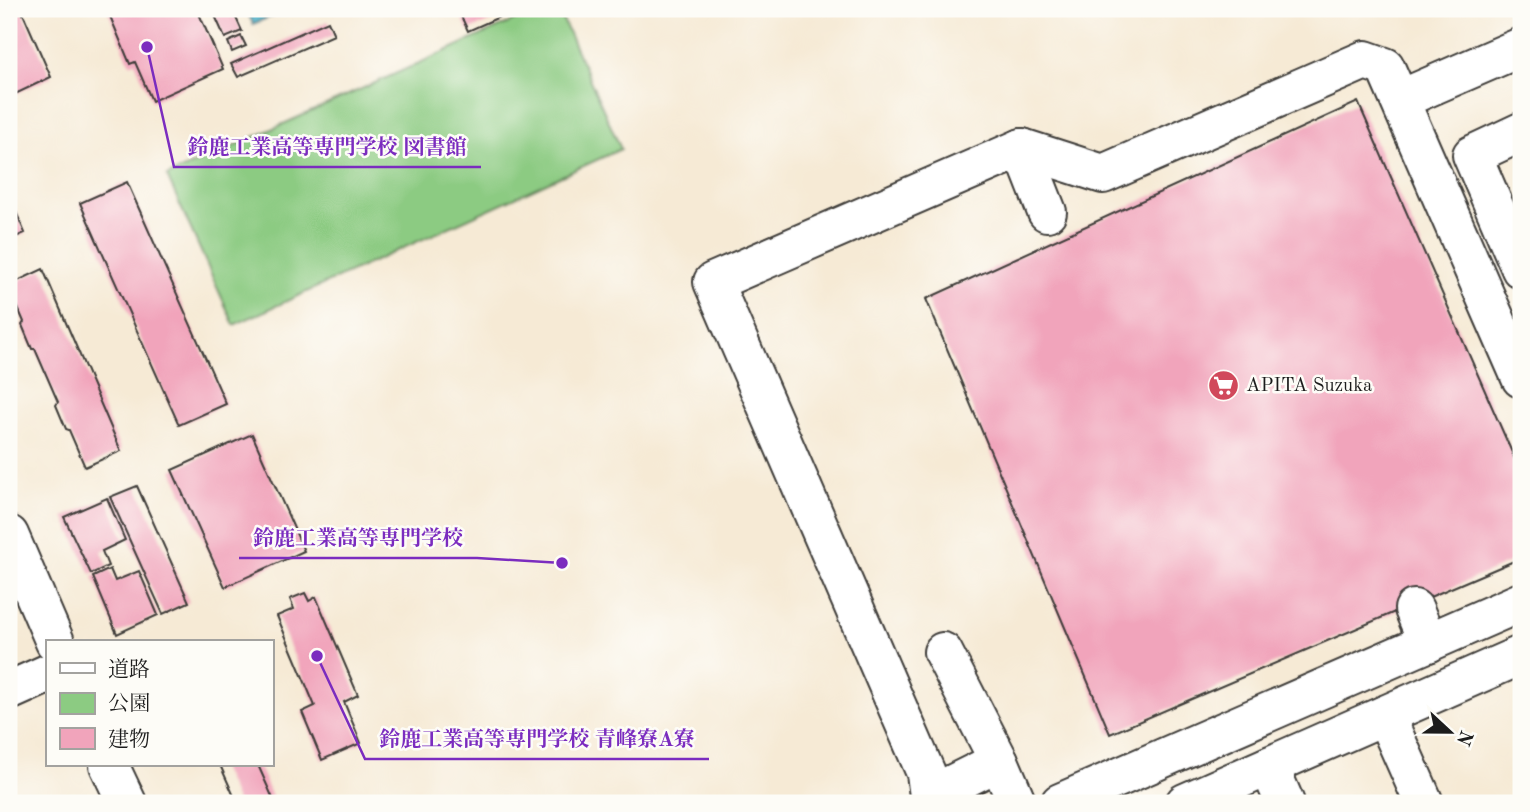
<svg xmlns="http://www.w3.org/2000/svg" width="1530" height="812" font-family="'Old Standard TT','Noto Serif JP',serif">
	<style>
		.green { fill: #8ccb82; stroke: #54744f; stroke-width: 2 }
		.water { fill: #48afc7; stroke: #326672; stroke-width: 2 }
		.building { fill: #f1a4bb }
		.lines { fill: none; stroke-linecap: round; stroke-linejoin: round }
		.minor-casing { stroke: #3d3b38; stroke-width: 42 }
		.minor { stroke: #fff; stroke-width: 38 }
		.labels { text-anchor: middle; dominant-baseline: central; stroke-width: 5; stroke-linejoin: round; paint-order: stroke }
		.poi-label { font-size: 19px; fill: #1c1c1c; stroke: #fdfcf7; text-anchor: start }
		.leader { fill: none; stroke: #7b2cbf; stroke-width: 2.5 }
		.callout-dot { fill: #7b2cbf; stroke: #fdfcf7; stroke-width: 2.5 }
		.callout-label { font-size: 21px; text-anchor: middle; font-weight: bold; fill: #7b2cbf; stroke: #fdfcf7; stroke-width: 5; stroke-linejoin: round; paint-order: stroke }
	</style>
	<rect width="100%" height="100%" fill="#fdfcf7"/>
	<filter id="ink" filterUnits="userSpaceOnUse"><feTurbulence type="fractalNoise" baseFrequency=".0143" numOctaves="2"/><feDisplacementMap in="SourceGraphic" scale="14" xChannelSelector="R" yChannelSelector="G"/><feConvolveMatrix kernelMatrix="1 2 1 2 8 2 1 2 1" color-interpolation-filters="sRGB"/></filter>
	<filter id="wash" filterUnits="userSpaceOnUse"><feTurbulence type="fractalNoise" baseFrequency=".00686" numOctaves="4" result="noise"/><feDisplacementMap in="SourceGraphic" scale="28" xChannelSelector="R" yChannelSelector="G"/><feGaussianBlur stdDeviation="1.57" result="paint"/><feColorMatrix in="noise" values="0 0 0 0 0 0 0 0 0 0 0 0 0 0 0 0 0 1.4 0 .05"/><feComposite in="paint" operator="in"/></filter>
	<g filter="url(#wash)">
		<rect width="100%" height="100%" fill="#f6ead5"/>
		<!-- green -->
		<polygon class="green" points="540,9 558,9 621,149 234,325 167,176"/>
		<!-- water -->
		<polygon class="water" points="246,9 289,9 253,24"/>
		<g id="blocks">
			<!-- building -->
			<g class="building">
				<polygon points="9,9 21,9 51,77 9,97"/>
				<polygon points="107,9 197,9 223,69 152,101 135,62 130,64"/>
				<polygon points="212,9 232,9 242,31 225,38"/>
				<polygon points="472,9 517,9 468,31 460,14"/>
				<polygon points="328,21 334,35 238,77 231,64"/>
				<polygon points="241,36 246,46 232,52 228,42"/>
				<polygon points="1358,102 1521,473 1521,558 1110,734 926,299"/>
				<polygon points="127,182 226,404 179,425 80,203"/>
				<polygon points="9,195 25,233 9,240"/>
				<polygon points="43,269 121,451 85,467 69,430 66,429 56,405 58,402 35,349 32,349 22,325 24,322 9,287 9,285"/>
				<polygon points="252,434 304,551 225,587 172,470"/>
				<polygon points="137,486 189,602 163,614 110,497"/>
				<polygon points="107,498 125,540 102,551 108,566 91,574 64,517"/>
				<polygon points="110,569 115,581 139,571 158,615 117,634 93,577"/>
				<polygon points="305,593 309,601 316,597 358,695 344,702 361,743 322,760 302,712 315,706 277,616 294,609 290,599"/>
				<polygon points="220,765 258,765 275,803 237,803"/>
			</g>
		</g>
	</g>
	<g filter="url(#ink)">
		<use href="#blocks" fill-opacity="0" stroke="#3d3b38" stroke-width="2"/>
		<g class="lines">
			<defs>
				<g id="minor">
					<polyline points="1401,99 1521,47"/>
					<polyline points="1521,132 1472,155 1521,269"/>
					<polyline points="1022,148 1047,212"/>
					<polyline points="9,535 55,642"/>
					<polyline points="1414,609 1428,643"/>
					<polyline points="943,652 999,761 1017,803"/>
					<polyline points="9,691 47,674"/>
					<polyline points="1385,715 1424,803"/>
					<polyline points="999,761 929,796 926,773 713,282 1022,148 1103,174 1365,60 1385,67 1521,378"/>
					<polyline points="109,765 127,803"/>
					<polyline points="1269,766 1285,803"/>
					<polyline points="1060,803 1521,602"/>
					<polyline points="1185,803 1521,655"/>
				</g>
			</defs>
			<!-- minor casing -->
			<use href="#minor" class="minor-casing"/>
			<!-- minor -->
			<use href="#minor" class="minor"/>
		</g>
	</g>
	<!-- icons -->
	<defs>
		<symbol id="supermarket-disc" viewBox="-11 -11 22 22"><circle r="9.5" fill="#d1495b" stroke="#fdfcf7"/><path d="M-6-5.5h2.5l.6 2H6L4.5 2H-2.5L-4.4-4H-6ZM-1.5 3.2a1.3 1.3 0 1 0 .1 0ZM3 3.2a1.3 1.3 0 1 0 .1 0Z" fill="#fff"/></symbol>
	</defs>
	<g fill-rule="evenodd">
		<use href="#supermarket-disc" x="1206" y="368" width="35" height="35"/>
	</g>
	<g class="labels">
		<!-- poi labels -->
		<g class="poi-label">
			<text x="1246" y="386">APITA Suzuka</text>
		</g>
	</g>
	<!-- callouts -->
	<path class="leader" d="M147 47L174 167H481M562 563L477 558H239M317 656L365 759H709"/>
	<g class="callout-dot">
		<circle cx="147" cy="47" r="7"/>
		<circle cx="562" cy="563" r="7"/>
		<circle cx="317" cy="656" r="7"/>
	</g>
	<g class="callout-label">
		<text x="327" y="154">鈴鹿工業高等専門学校 図書館</text>
		<text x="358" y="545">鈴鹿工業高等専門学校</text>
		<text x="537" y="746">鈴鹿工業高等専門学校 青峰寮A寮</text>
	</g>
	<!-- margin -->
	<rect width="1530" height="812" fill="none" stroke="#fdfcf7" stroke-width="35"/>
	<!-- legend -->
	<rect x="46" y="640" width="228" height="126" fill="#fdfcf7" stroke="#a3a29f" stroke-width="2"/>
	<rect x="60" y="663" width="35" height="10" fill="#ffffff" stroke="#a3a29f" stroke-width="2"/>
	<text x="108" y="676" font-size="21" fill="#1c1c1c">道路</text>
	<rect x="60" y="693" width="35" height="21" fill="#8ccb82" stroke="#a3a29f" stroke-width="2"/>
	<text x="108" y="710" font-size="21" fill="#1c1c1c">公園</text>
	<rect x="60" y="728" width="35" height="21" fill="#f1a4bb" stroke="#a3a29f" stroke-width="2"/>
	<text x="108" y="746" font-size="21" fill="#1c1c1c">建物</text>
	<!-- north arrow -->
	<g transform="translate(1450 732) rotate(112)" stroke="#fdfcf7" stroke-width="5" paint-order="stroke">
	<path d="M0-5L12 26L0 18L-12 26Z" fill="#1c1c1c"/>
	<text y="-10" font-size="19" font-weight="bold" text-anchor="middle" fill="#1c1c1c">N</text>
	</g>
</svg>
